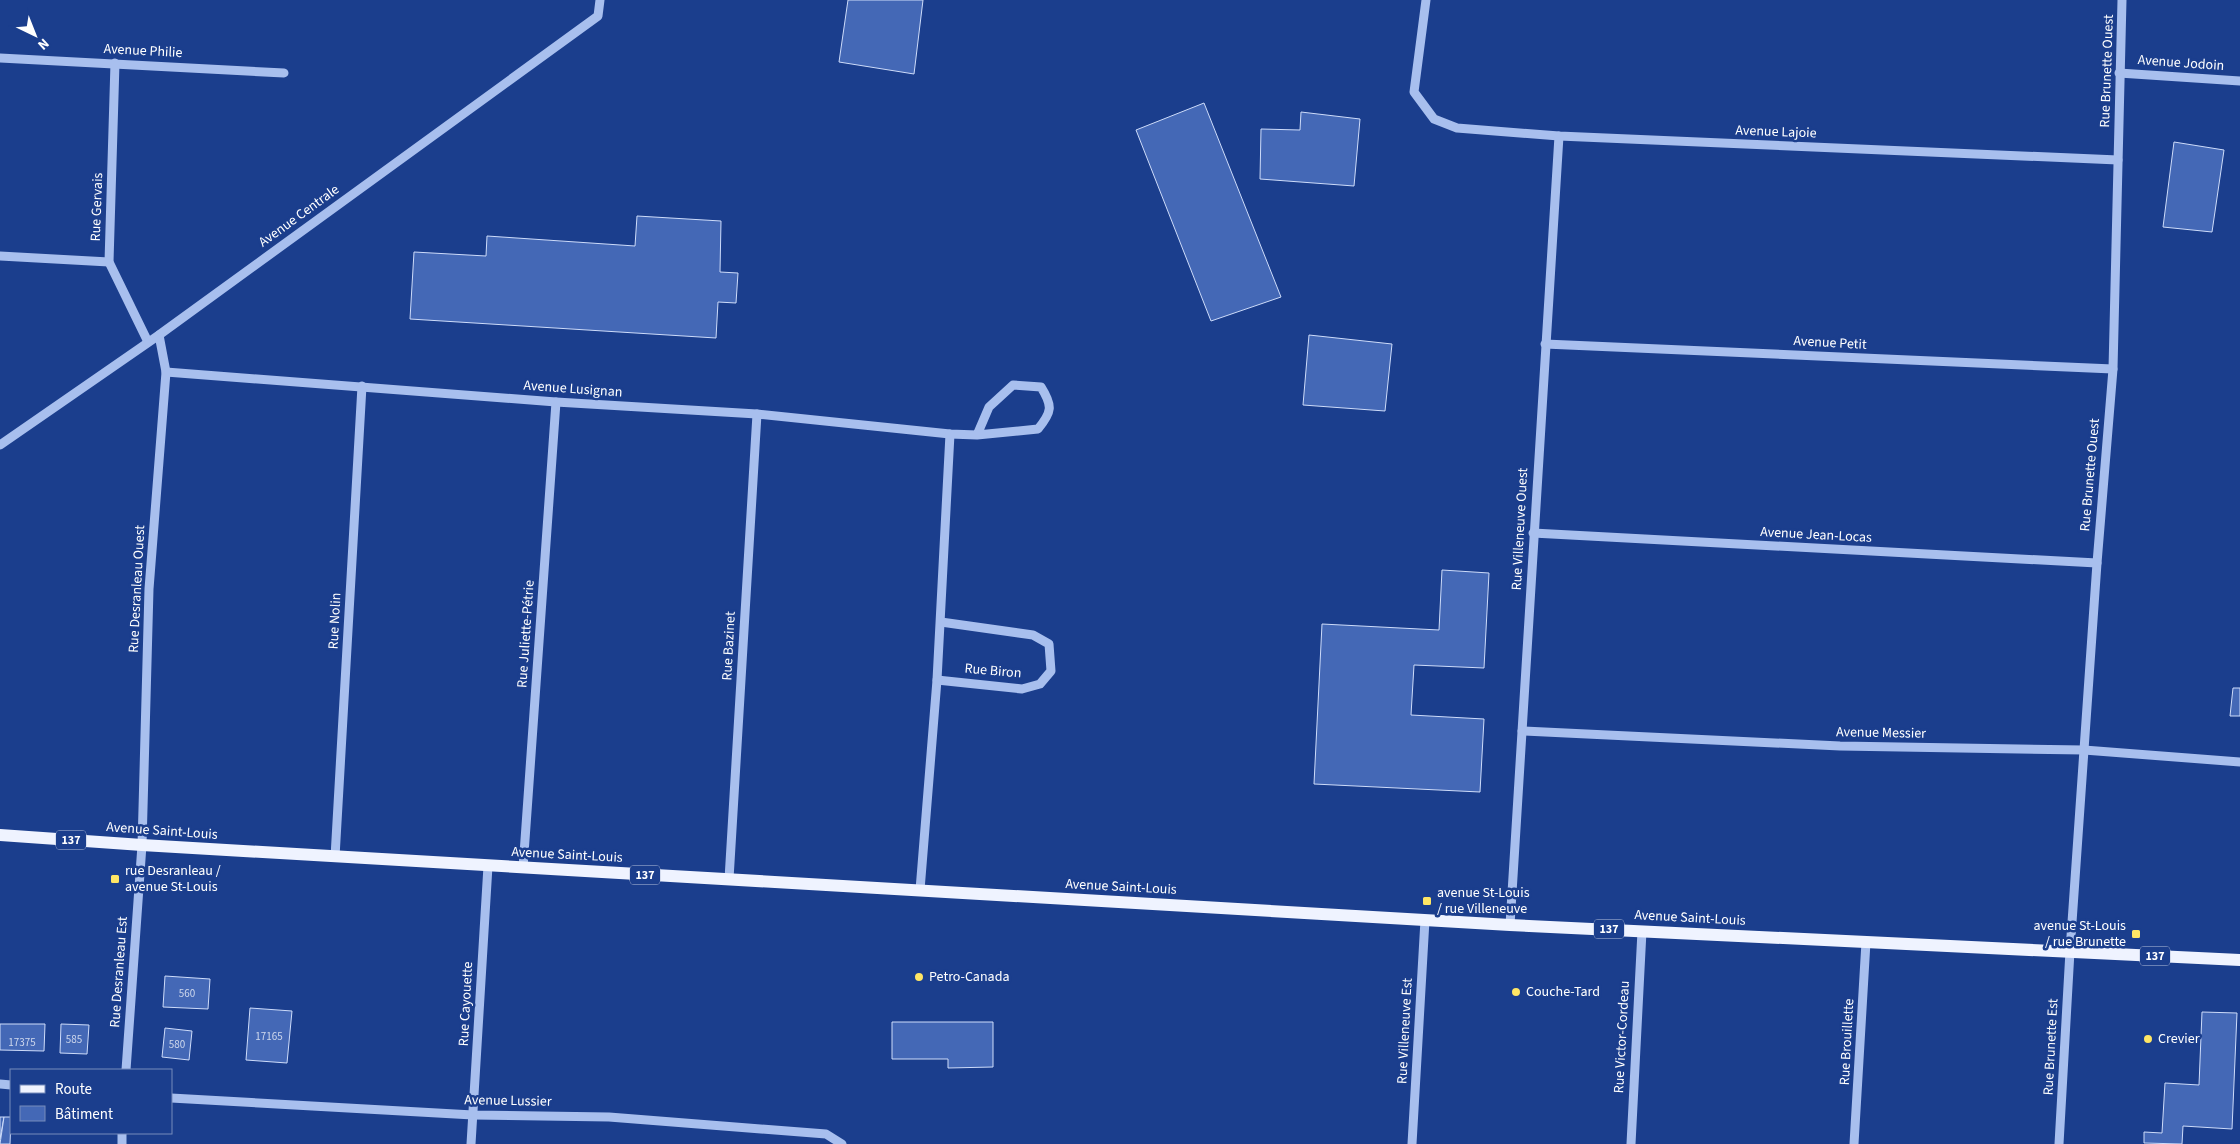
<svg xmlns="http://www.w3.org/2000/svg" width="2240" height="1144" font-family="'Source Sans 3',sans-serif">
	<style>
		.building { fill: #4468b6; stroke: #cedcfa }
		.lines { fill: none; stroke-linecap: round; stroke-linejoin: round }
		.minor { stroke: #a8bfee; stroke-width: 9 }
		.major { stroke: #eff3ff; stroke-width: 12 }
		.poi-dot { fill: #ffe665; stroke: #1b3e8d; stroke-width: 2 }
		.labels { text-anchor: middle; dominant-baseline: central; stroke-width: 5; stroke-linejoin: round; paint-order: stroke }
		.number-label { font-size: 11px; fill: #d0d9ed }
		.shield { fill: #1b3e8d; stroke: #bbc5dd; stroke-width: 1 }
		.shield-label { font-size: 12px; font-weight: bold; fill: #fff }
		.street-label { font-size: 14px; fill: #fff; stroke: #1b3e8d }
		.poi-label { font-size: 14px; fill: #fff; stroke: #1b3e8d; text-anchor: start }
	</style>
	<rect width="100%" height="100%" fill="#1b3e8d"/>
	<!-- building -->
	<g class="building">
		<polygon points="848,0 923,0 914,74 839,62"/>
		<polygon points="1204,103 1281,297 1211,321 1136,130"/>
		<polygon points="1301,112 1360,119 1354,186 1260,179 1261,129 1300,130"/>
		<polygon points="2174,142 2224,150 2212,232 2163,227"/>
		<polygon points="637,216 721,221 720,272 738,273 736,303 718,302 716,338 410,319 414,252 486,256 487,236 635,246"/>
		<polygon points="1309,335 1392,344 1385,411 1303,405"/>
		<polygon points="1442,570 1489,573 1484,668 1414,665 1411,715 1484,719 1480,792 1314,784 1322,624 1439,630"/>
		<polygon points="2233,688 2240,688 2240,716 2230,716"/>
		<polygon points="165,976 210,979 208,1009 163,1007"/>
		<polygon points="250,1008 292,1011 287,1063 246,1060"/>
		<polygon points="2202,1012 2237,1013 2232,1129 2183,1126 2182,1144 2144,1143 2144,1132 2162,1133 2165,1083 2199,1085"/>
		<polygon points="892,1022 993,1022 993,1067 948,1068 948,1059 892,1059"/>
		<polygon points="0,1024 45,1024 44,1051 0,1050"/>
		<polygon points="61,1024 89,1025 87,1054 60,1053"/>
		<polygon points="165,1028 192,1031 189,1060 162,1057"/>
		<polygon points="0,1117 4,1117 0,1139"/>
		<polygon points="4,1117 11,1117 10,1144 0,1144"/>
	</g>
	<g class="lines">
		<!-- minor -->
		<g class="minor">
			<polyline points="1426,0 1414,92 1434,119 1457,128 1559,136 2118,160"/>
			<polyline points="0,58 284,73"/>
			<polyline points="115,63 109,262 148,342"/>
			<polyline points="2119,73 2240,81"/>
			<polyline points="0,256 109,262"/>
			<polyline points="1545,344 2113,369"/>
			<path d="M 166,372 L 556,402 L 757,414 L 950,434 L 977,435 L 1038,429 C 1052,412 1053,406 1041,387 L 1013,385 L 989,407 L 977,435"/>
			<polyline points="0,445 159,335 598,16 600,0"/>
			<polyline points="1533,533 2097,563"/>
			<polyline points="937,680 1022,689 1040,684 1051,671 1049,644 1033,635 941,622"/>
			<polyline points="1522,731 1840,746 2084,750 2240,762"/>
			<polyline points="335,857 362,386"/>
			<polyline points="523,868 556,402"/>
			<polyline points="729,879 757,414"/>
			<polyline points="920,890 937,680 950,434"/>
			<polyline points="1510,925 1559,136"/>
			<polyline points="126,1070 142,845 149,589 166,372 159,335"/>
			<polyline points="0,1084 11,1085"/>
			<polyline points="171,1098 473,1115 609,1117 826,1134 842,1144"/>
			<polyline points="122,1144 122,1133"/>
			<polyline points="471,1144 488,866"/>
			<polyline points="1412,1144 1425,920"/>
			<polyline points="1631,1144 1642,931"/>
			<polyline points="1854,1144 1866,942"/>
			<polyline points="2059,1144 2070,951 2097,563 2113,369 2122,0"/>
		</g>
		<!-- major -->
		<polyline class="major" points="0,835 142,845 1510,925 2240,960"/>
	</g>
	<!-- markers -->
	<g class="poi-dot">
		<rect x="110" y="874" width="10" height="10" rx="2.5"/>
		<rect x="1422" y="896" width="10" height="10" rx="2.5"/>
		<rect x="2131" y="929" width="10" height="10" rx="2.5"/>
		<circle cx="919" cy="977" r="5"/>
		<circle cx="1516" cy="992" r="5"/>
		<circle cx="2148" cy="1039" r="5"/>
	</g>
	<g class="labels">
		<!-- number labels -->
		<g class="number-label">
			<text x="187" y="993">560</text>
			<text x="269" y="1036">17165</text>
			<text x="74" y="1039">585</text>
			<text x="22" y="1042">17375</text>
			<text x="177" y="1044">580</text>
		</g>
		<!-- shield labels -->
		<g class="shield">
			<rect x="56" y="830.5" width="30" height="19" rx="4"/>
			<rect x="630" y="865.5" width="30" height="19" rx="4"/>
			<rect x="1594" y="919.5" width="30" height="19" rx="4"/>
			<rect x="2140" y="946.5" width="30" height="19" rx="4"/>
		</g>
		<g class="shield-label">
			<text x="71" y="840">137</text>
			<text x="645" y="875">137</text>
			<text x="1609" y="929">137</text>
			<text x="2155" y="956">137</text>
		</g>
		<!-- street labels -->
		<g class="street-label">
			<text transform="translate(143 51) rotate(3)">Avenue Philie</text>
			<text transform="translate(2181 63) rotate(4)">Avenue Jodoin</text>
			<text transform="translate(2107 71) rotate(-88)">Rue Brunette Ouest</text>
			<text transform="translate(1776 132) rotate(2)">Avenue Lajoie</text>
			<text transform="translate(97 207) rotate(-88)">Rue Gervais</text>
			<text transform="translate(299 216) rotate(-36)">Avenue Centrale</text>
			<text transform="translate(1830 343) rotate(3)">Avenue Petit</text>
			<text transform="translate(573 389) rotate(4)">Avenue Lusignan</text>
			<text transform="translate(2090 475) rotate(-85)">Rue Brunette Ouest</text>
			<text transform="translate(1520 529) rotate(-87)">Rue Villeneuve Ouest</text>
			<text transform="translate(1816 535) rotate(3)">Avenue Jean-Locas</text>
			<text transform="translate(137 589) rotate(-87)">Rue Desranleau Ouest</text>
			<text transform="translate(335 621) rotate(-87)">Rue Nolin</text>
			<text transform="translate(526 634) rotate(-86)">Rue Juliette-Pétrie</text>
			<text transform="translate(729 646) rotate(-87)">Rue Bazinet</text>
			<text transform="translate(993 671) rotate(5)">Rue Biron</text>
			<text transform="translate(1881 733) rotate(1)">Avenue Messier</text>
			<text transform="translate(162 831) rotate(4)">Avenue Saint-Louis</text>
			<text transform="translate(567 855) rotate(3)">Avenue Saint-Louis</text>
			<text transform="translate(1121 887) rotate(3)">Avenue Saint-Louis</text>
			<text transform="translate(1690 918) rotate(3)">Avenue Saint-Louis</text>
			<text transform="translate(119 972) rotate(-86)">Rue Desranleau Est</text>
			<text transform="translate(466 1004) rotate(-87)">Rue Cayouette</text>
			<text transform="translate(1405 1031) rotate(-87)">Rue Villeneuve Est</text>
			<text transform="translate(1622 1037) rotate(-87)">Rue Victor-Cordeau</text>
			<text transform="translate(1847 1042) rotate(-87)">Rue Brouillette</text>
			<text transform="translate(2051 1047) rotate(-87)">Rue Brunette Est</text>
			<text transform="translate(508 1101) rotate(1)">Avenue Lussier</text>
		</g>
		<!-- poi labels -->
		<g class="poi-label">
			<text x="125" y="871">rue Desranleau /<tspan x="125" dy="16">avenue St-Louis</tspan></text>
			<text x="1437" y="893">avenue St-Louis<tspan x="1437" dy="16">/ rue Villeneuve</tspan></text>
			<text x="2126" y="926" text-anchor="end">avenue St-Louis<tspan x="2126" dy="16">/ rue Brunette</tspan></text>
			<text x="929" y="977">Petro-Canada</text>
			<text x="1526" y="992">Couche-Tard</text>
			<text x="2158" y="1039">Crevier</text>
		</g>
	</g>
	<!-- legend -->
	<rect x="10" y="1069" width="162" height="65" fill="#1b3e8d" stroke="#768bbb"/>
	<rect x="20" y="1085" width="25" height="8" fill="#eff3ff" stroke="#768bbb"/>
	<text x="55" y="1094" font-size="15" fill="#ffffff">Route</text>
	<rect x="20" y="1106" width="25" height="15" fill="#4468b6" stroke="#768bbb"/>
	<text x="55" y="1119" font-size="15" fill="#ffffff">Bâtiment</text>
	<!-- north arrow -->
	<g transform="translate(35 35) rotate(137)" stroke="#1b3e8d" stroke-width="4" paint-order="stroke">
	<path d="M0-4L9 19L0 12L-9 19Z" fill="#ffffff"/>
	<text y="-8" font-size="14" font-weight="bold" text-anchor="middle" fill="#ffffff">N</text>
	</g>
</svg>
